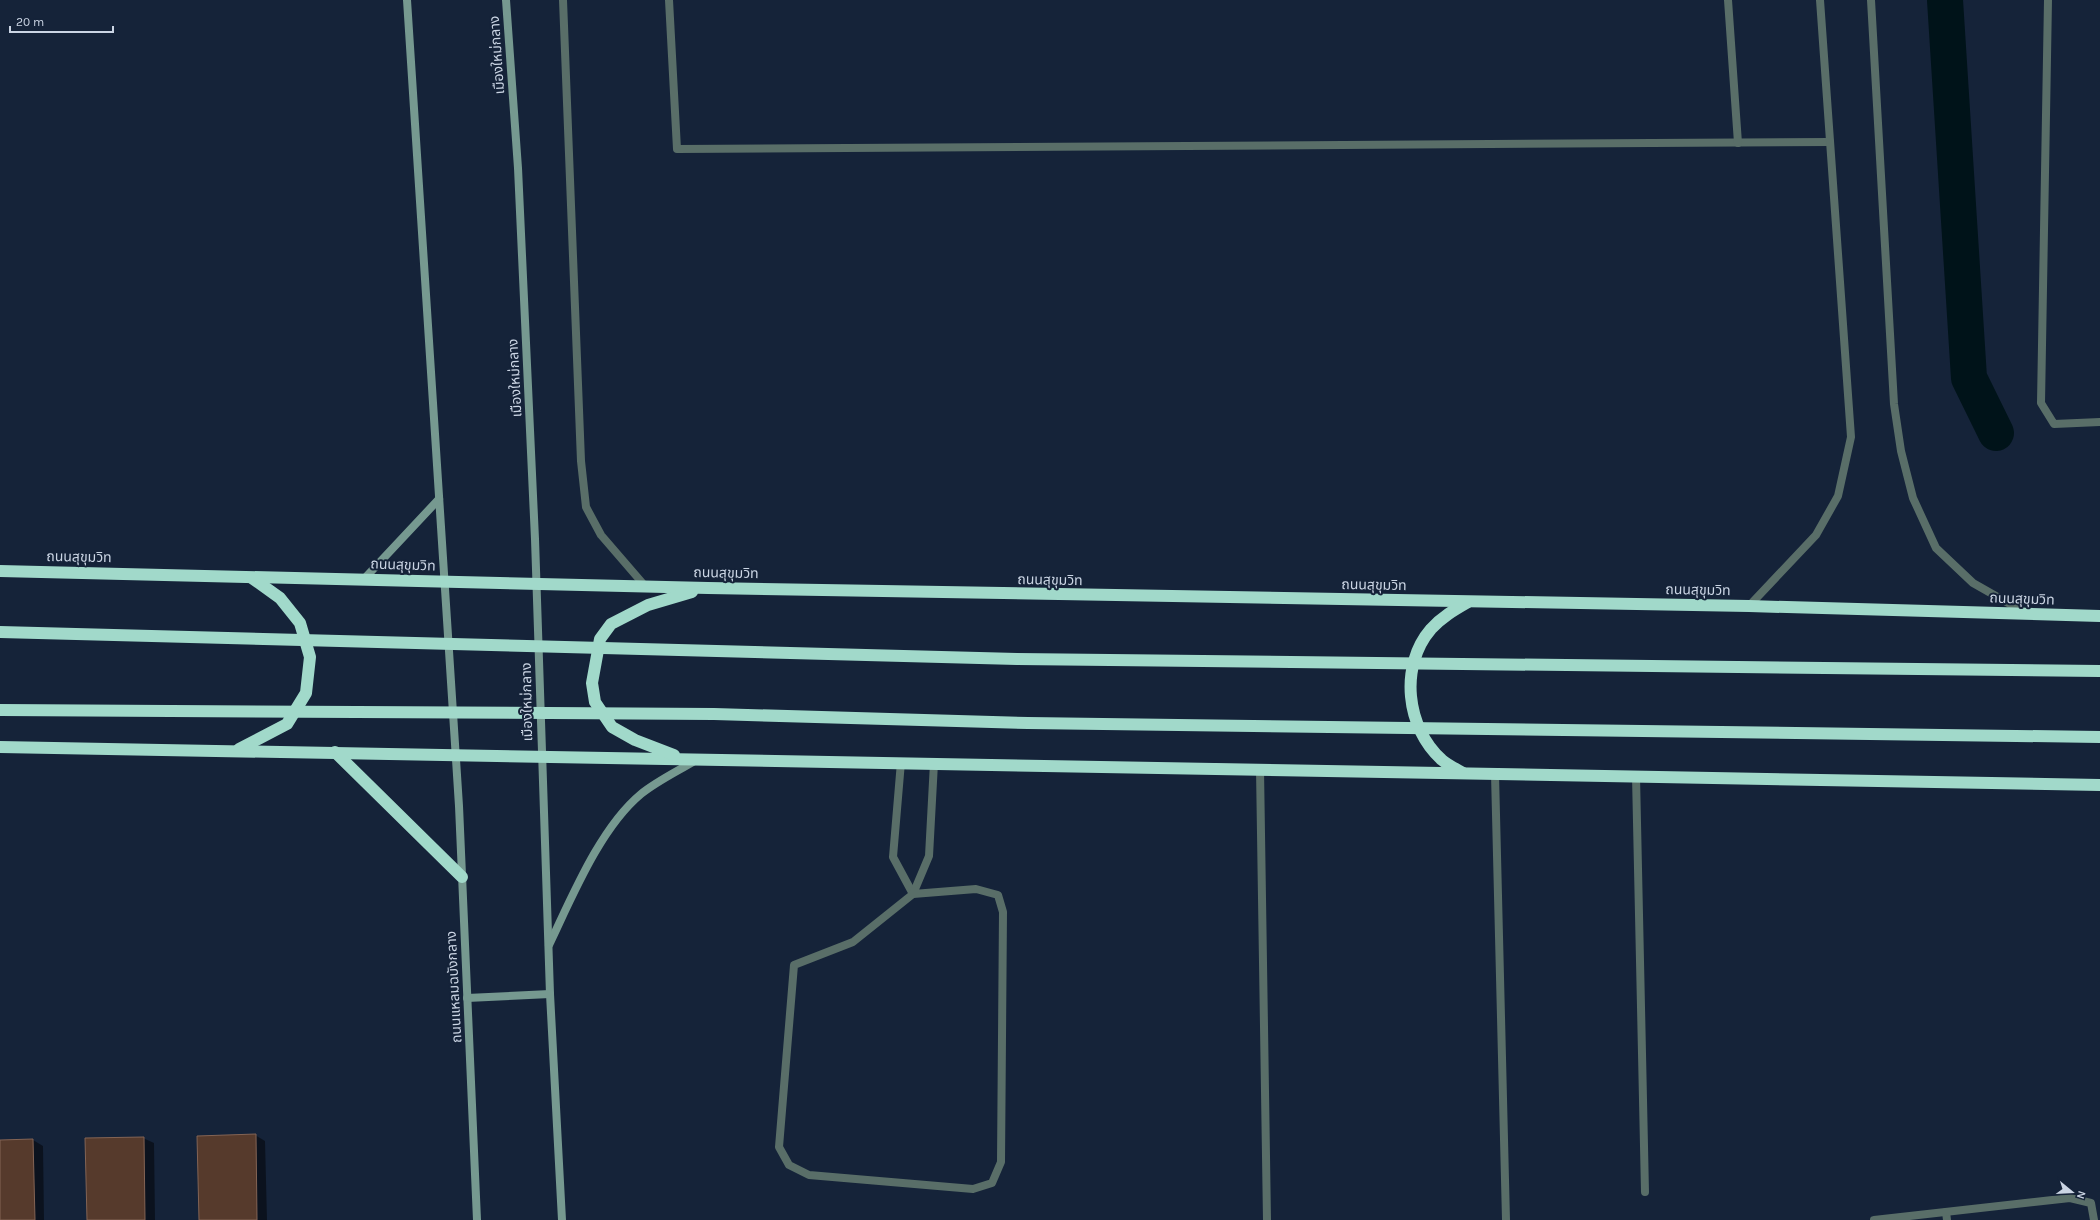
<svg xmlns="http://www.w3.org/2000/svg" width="2100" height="1220" font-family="Karla,'Noto Sans Thai',sans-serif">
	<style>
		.shadow { fill: #0007 }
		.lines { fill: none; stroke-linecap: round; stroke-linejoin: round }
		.canal { stroke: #001319; stroke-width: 36 }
		.building { fill: #563a2c; stroke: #836455 }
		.lane { stroke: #596e68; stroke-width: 8 }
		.street { stroke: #596e68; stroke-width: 8 }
		.secondary { stroke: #769990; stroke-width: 8 }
		.highway { stroke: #a1d9ca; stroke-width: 12 }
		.highway-bridge { stroke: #a1d9ca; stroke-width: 12 }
		.labels { text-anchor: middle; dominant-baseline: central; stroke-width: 4; stroke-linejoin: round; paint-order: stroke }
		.street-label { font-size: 14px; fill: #cbd5e4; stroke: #152339 }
	</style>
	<rect width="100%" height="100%" fill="#152339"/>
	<!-- shadow -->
	<g class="shadow">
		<polygon points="255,1135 265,1141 267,1220 200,1220"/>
		<polygon points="143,1138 154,1143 155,1220 88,1220"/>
		<polygon points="33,1140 43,1146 44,1220 0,1220 0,1141"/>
	</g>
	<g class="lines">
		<!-- canal -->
		<polyline class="canal" points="1945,0 1969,378 1996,433"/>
	</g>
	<!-- building -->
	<g class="building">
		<polygon points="256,1134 257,1220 199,1220 197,1136"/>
		<polygon points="144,1137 145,1220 87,1220 85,1138"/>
		<polygon points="33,1139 35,1220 0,1220 0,1140"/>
	</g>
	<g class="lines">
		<!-- lane -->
		<g class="lane">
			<polyline points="669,0 677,149 1830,142"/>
			<polyline points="1728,0 1738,143"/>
			<polyline points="2048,0 2041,403 2054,424 2100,422"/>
		</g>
		<!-- street -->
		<g class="street">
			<polyline points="563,0 581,461 586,507 601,535 645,586"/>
			<polyline points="1871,0 1894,404 1901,451 1913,498 1936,548 1973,583 2024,612"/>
			<polyline points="1749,606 1816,535 1838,496 1851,437 1820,0"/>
			<polyline points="901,762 893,857 913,894"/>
			<polyline points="1260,769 1267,1220"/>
			<polyline points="1495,774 1506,1220"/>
			<polyline points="1636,776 1645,1192"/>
			<polyline points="913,894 976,889 998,895 1003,912 1001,1162 992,1183 973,1189 809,1175 789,1165 779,1147 794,965 853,942 913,894 929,856 934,763"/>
			<polyline points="1946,1212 1947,1220"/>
			<polyline points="1874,1220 2070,1198 2091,1203 2094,1220"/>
		</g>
		<!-- secondary -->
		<g class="secondary">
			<polyline points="407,0 459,806 477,1220"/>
			<polyline points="506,0 518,168 535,539 550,994 562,1220"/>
			<polyline points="364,579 439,499"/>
			<path d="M 549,945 C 572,897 600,828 641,794 C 657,781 678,771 696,760"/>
			<polyline points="467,998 550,994"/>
		</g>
		<!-- highway -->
		<g class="highway">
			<polyline points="0,571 708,588 1749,606 2100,616"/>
			<polyline points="0,747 2100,785"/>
			<polyline points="239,749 287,724 306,693 310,657 300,623 280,598 252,578"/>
			<polyline points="335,752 462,877"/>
			<polyline points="674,755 635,740 612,727 595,702 592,683 600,639 611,624 648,605 692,592"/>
			<path d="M 1463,773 C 1456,769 1448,765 1442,760 C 1406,728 1399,666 1431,629 C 1442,617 1454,610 1468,602"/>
		</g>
		<!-- highway-bridge -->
		<g class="highway-bridge">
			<polyline points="0,632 1017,659 2100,671"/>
			<polyline points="0,710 714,714 1028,723 2100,737"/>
		</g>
	</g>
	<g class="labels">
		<!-- street labels -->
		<g class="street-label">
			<text transform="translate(497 55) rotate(-94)">เมืองใหม่กลาง</text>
			<text transform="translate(515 378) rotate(-93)">เมืองใหม่กลาง</text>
			<text transform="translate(79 557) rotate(1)">ถนนสุขุมวิท</text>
			<text transform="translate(403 565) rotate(2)">ถนนสุขุมวิท</text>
			<text transform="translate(726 573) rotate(1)">ถนนสุขุมวิท</text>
			<text transform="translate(1050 580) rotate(1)">ถนนสุขุมวิท</text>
			<text transform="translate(1374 585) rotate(1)">ถนนสุขุมวิท</text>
			<text transform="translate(1698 590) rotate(1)">ถนนสุขุมวิท</text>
			<text transform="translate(2022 599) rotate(2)">ถนนสุขุมวิท</text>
			<text transform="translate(527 702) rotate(-91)">เมืองใหม่กลาง</text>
			<text transform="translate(454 987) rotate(-93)">ถนนแหลมฉบังกลาง</text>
		</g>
	</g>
	<!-- north arrow -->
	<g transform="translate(2072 1192) rotate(108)" stroke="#152339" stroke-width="3" paint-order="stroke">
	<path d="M0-3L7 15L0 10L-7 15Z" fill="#cbd5e4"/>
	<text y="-6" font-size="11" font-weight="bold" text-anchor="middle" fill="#cbd5e4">N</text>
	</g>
	<!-- scale -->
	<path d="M10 26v6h103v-6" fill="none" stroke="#cbd5e4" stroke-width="2"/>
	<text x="16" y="26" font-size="12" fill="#cbd5e4" stroke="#152339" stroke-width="3" paint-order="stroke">20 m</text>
</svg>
